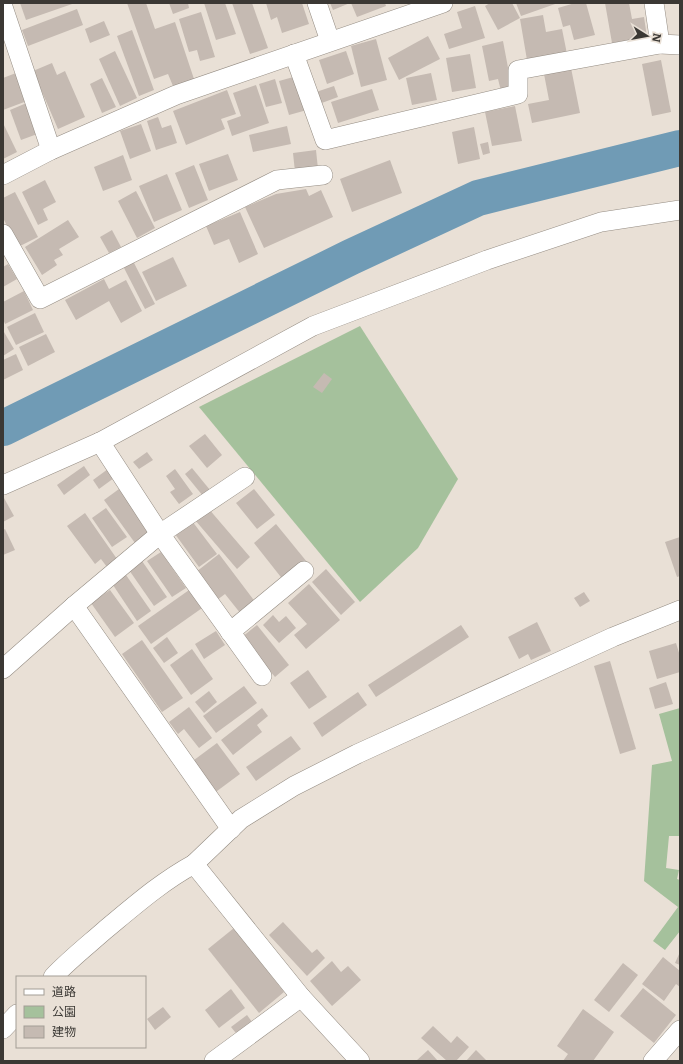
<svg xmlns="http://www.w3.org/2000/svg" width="683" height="1064" font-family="Literata,'Noto Sans JP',serif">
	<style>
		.green { fill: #a5c19c }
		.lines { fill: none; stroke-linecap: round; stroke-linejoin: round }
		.river { stroke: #709bb5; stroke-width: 36 }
		.building { fill: #c5bab2 }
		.minor-casing { stroke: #948c83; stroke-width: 20 }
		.minor { stroke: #fff; stroke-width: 19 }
	</style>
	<rect width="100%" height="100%" fill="#e9e0d6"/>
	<!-- green -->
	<g class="green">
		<polygon points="360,326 458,479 418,548 360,602 199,407"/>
		<polygon points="680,708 680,836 669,836 666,868 679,870 677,879 680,880 680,931 665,950 653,941 678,907 644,881 652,765 672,761 659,714"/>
	</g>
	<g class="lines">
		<!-- river -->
		<polyline class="river" points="3,428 351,257 478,198 680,148"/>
	</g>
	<!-- building -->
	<g class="building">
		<polygon points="20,3 75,3 26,20"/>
		<polygon points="127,3 146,3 155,29 175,22 194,79 173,86 168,74 154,79"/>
		<polygon points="169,3 188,3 189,8 173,14"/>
		<polygon points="204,3 225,3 236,34 216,40"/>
		<polygon points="232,3 252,3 268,48 250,54"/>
		<polygon points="266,3 302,3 309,24 282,33 277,17 271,20"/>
		<polygon points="330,3 350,3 333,10"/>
		<polygon points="351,3 385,3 386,6 357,17"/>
		<polygon points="490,3 512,3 520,18 498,30 485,6"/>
		<polygon points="516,3 558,3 521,16"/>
		<polygon points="575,3 586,3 595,35 574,40 570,25 563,27 558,8"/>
		<polygon points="605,3 629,3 632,19 644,17 647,37 612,43"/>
		<polygon points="475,6 485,38 449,49 444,34 462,28 457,12"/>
		<polygon points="77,9 83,25 28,46 22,30"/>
		<polygon points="201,12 215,57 200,61 197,50 189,52 179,19"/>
		<polygon points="543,15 546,32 562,29 567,54 527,60 520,19"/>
		<polygon points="104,21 110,35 90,43 85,29"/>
		<polygon points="132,30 154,90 139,96 117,36"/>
		<polygon points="428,36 440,59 399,80 388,58"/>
		<polygon points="376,39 387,80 361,87 351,46"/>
		<polygon points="503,41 512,89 501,91 498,79 489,81 482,46"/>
		<polygon points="115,51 137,98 120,106 99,59"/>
		<polygon points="346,51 354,74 327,84 319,60"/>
		<polygon points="470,54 476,88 452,92 446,58"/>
		<polygon points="661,60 671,112 652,116 642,64"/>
		<polygon points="52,63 57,75 65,71 85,117 58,129 33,71"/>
		<polygon points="571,68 580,113 532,123 528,104 549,100 544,74"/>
		<polygon points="16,73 27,101 3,110 3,78"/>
		<polygon points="431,73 437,100 412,105 406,78"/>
		<polygon points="297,76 307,110 289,115 279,81"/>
		<polygon points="102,78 116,107 102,113 90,84"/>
		<polygon points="275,79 282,103 266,107 259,84"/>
		<polygon points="256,85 269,123 232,136 227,121 241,116 233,93"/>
		<polygon points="334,86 338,97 319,104 316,92"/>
		<polygon points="372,89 379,110 338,123 331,102"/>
		<polygon points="227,90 236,114 221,119 225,129 186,145 173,111"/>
		<polygon points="29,102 40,133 21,140 10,110"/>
		<polygon points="515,106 522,141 492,146 485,112"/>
		<polygon points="158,117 162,128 171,125 177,143 156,150 147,121"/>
		<polygon points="3,123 17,152 3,159"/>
		<polygon points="141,124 151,151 130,159 120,131"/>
		<polygon points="287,126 291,144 253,152 249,135"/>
		<polygon points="474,127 480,159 458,164 452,132"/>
		<polygon points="488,142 490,153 483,155 480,144"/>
		<polygon points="316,150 318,169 295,172 293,153"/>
		<polygon points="228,154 238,180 209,191 199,164"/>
		<polygon points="123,155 132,180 103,191 94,167"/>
		<polygon points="390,160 402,193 352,212 340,179"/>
		<polygon points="194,165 208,200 189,208 175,173"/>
		<polygon points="167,174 182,210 154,222 139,186"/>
		<polygon points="45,180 56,202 43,209 48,220 38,225 22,192"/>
		<polygon points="306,189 309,196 321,190 333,217 264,248 245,207 276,194"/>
		<polygon points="136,191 155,228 137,238 118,201"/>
		<polygon points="15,192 38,237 18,247 3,218 3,198"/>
		<polygon points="240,212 258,254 239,263 229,239 214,245 206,226"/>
		<polygon points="68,220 79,237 59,249 63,255 54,260 57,265 42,275 25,247"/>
		<polygon points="112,230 121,247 109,253 100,237"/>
		<polygon points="173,257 187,286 156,301 142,272"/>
		<polygon points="133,261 155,304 145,309 123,266"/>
		<polygon points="8,264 17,279 3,287 3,267"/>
		<polygon points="104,279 109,289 126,280 142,311 121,323 109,301 76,320 65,300"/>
		<polygon points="24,291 33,310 5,324 3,319 3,302"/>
		<polygon points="35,313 44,332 16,345 7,327"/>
		<polygon points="4,332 14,349 3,356 3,333"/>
		<polygon points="46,334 55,352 28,366 19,347"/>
		<polygon points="16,354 23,370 3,380 3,360"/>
		<polygon points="324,373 332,379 322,393 313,387"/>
		<polygon points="205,434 222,455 207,468 189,446"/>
		<polygon points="147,452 153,460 139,469 133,462"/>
		<polygon points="84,466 90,475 64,495 57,485"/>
		<polygon points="192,468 210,490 203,496 185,474"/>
		<polygon points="108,469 114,478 99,489 93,480"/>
		<polygon points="175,469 193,494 179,504 170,492 175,489 166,476"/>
		<polygon points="119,489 151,533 135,543 104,500"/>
		<polygon points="254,489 275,515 257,529 236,503"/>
		<polygon points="3,498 4,498 14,516 3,522"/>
		<polygon points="106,508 127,537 112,547 92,518"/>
		<polygon points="208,508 250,557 237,569 195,520"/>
		<polygon points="85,513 117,559 107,567 101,559 95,564 67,526"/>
		<polygon points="192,521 217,554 199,567 175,534"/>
		<polygon points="276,524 307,562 284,581 254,543"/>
		<polygon points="5,529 15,550 3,555 3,530"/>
		<polygon points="680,537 680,576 677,577 665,542"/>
		<polygon points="161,552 186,588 172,597 147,561"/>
		<polygon points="219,554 256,603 241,614 225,594 217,600 196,572"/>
		<polygon points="142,561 167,597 154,606 129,570"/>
		<polygon points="326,569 355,602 341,615 312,582"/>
		<polygon points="126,575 151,611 137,621 113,585"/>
		<polygon points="309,584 340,620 306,649 294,635 307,624 288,603"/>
		<polygon points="192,588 205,606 151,644 138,626"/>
		<polygon points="110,590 134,623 115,637 91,603"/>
		<polygon points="584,592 590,601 580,607 574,598"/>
		<polygon points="273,615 279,622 286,616 296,628 279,643 263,625"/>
		<polygon points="537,622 551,651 531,660 528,654 519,659 508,637"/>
		<polygon points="257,625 289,665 275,677 242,637"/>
		<polygon points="461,625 469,637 376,697 368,685"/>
		<polygon points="216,631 225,645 204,659 195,644"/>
		<polygon points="167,637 178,653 164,663 153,648"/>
		<polygon points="142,640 183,698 162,712 122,654"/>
		<polygon points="676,643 680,656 680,672 657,679 649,651"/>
		<polygon points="192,649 213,679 191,695 170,665"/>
		<polygon points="610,661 636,749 620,754 594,666"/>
		<polygon points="308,670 327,697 309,709 290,683"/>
		<polygon points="666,682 673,704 655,709 649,688"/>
		<polygon points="244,686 257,703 216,733 203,716"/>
		<polygon points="209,691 217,702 204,713 195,702"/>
		<polygon points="358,692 367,705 322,737 313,723"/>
		<polygon points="189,707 212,738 199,748 184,729 178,734 169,722"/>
		<polygon points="262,708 268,716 257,725 262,732 233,755 221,740"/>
		<polygon points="291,736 301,749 256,781 246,767"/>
		<polygon points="217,743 240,774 213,794 190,763"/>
		<polygon points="283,922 312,953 317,949 325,958 307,976 269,935"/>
		<polygon points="234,928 284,992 259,1013 208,949"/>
		<polygon points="680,952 680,965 675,963"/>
		<polygon points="663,957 680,971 680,987 676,984 664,1001 642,984"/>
		<polygon points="332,961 341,972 348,966 361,980 332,1006 310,981"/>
		<polygon points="623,963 638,975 609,1012 594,1000"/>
		<polygon points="643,988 676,1015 654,1043 620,1016"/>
		<polygon points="231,989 245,1008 219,1028 205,1010"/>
		<polygon points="163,1007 171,1017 155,1030 147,1019"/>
		<polygon points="583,1009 614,1032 593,1061 563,1061 568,1054 557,1046"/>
		<polygon points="247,1015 255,1026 240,1038 231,1027"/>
		<polygon points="433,1026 451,1043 457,1036 469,1047 456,1061 447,1061 421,1038"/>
		<polygon points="428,1050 438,1061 416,1061"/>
		<polygon points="476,1050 487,1061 466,1061"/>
	</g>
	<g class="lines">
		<defs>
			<g id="minor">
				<polyline points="317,3 330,41"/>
				<polyline points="654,3 660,44 680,45"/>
				<polyline points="3,7 51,150"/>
				<polyline points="294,54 325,140 518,94 518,70 660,44"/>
				<polyline points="3,175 51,150 176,95 443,3"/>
				<polyline points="3,234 40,299 277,180 323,175"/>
				<polyline points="100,442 160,534 262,676"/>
				<polyline points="3,485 100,442 313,326 487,260 601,222 680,210"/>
				<polyline points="74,606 231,829"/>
				<polyline points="230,632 304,571"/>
				<polyline points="3,669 74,606 160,534 245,477"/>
				<polyline points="194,864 241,819 294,786 357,754 613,637 680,610"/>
				<path d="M 53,977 C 69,960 88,945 105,930 C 134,906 161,882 194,864 L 301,997 L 360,1061"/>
				<polyline points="3,1029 17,1014"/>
				<polyline points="214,1061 301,997"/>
				<polyline points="653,1061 680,1030"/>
			</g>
		</defs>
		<!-- minor casing -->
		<use href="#minor" class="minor-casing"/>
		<!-- minor -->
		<use href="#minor" class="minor"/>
	</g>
	<!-- border -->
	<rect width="683" height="1064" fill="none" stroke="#3b3834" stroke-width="8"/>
	<!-- legend -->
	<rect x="16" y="976" width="130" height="72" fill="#e9e0d6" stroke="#a39d95"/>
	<rect x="24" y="989" width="20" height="6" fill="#ffffff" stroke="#a39d95"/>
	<text x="52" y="996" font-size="12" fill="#3b3834">道路</text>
	<rect x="24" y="1006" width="20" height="12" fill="#a5c19c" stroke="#a39d95"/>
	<text x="52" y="1016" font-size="12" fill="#3b3834">公園</text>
	<rect x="24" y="1026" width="20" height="12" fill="#c5bab2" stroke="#a39d95"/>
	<text x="52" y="1036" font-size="12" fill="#3b3834">建物</text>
	<!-- north arrow -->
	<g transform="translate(647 36) rotate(101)" stroke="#e9e0d6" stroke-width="3" paint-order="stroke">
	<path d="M0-3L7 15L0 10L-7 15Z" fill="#3b3834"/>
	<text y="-6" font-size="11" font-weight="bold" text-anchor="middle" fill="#3b3834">N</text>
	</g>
</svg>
